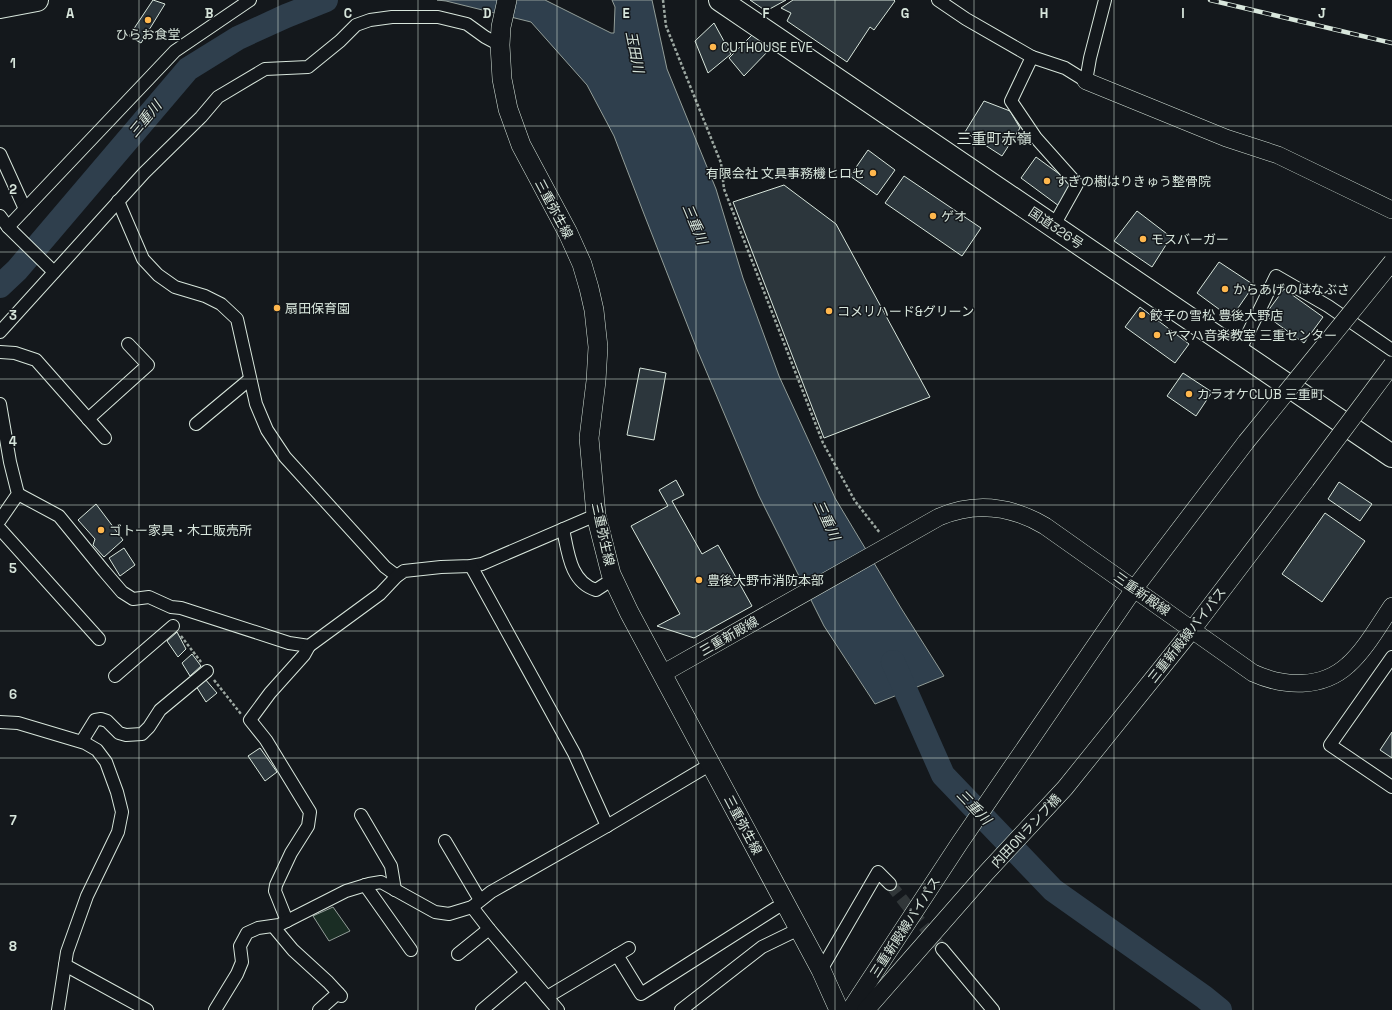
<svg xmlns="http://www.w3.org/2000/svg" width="1392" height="1010" font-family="'Space Grotesk','Noto Sans JP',sans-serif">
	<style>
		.green { fill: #1a2d24; stroke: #939e99 }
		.water { fill: #2f3f4d; stroke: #939e99 }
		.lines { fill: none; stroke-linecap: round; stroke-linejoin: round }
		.river { stroke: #2f3f4d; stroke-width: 24 }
		.building { fill: #2c363c; stroke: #d8e6dc }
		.street-tunnel { stroke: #313739; stroke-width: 12; stroke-dasharray: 12 6; stroke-linecap: butt }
		.street-casing { stroke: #d8e6dc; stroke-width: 14 }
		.secondary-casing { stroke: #d8e6dc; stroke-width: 18 }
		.primary-casing { stroke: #d8e6dc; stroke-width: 20 }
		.highway-casing { stroke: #d8e6dc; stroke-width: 24 }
		.path { stroke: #9da8a2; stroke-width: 2.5; stroke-dasharray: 3 2; stroke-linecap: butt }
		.street { stroke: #14181c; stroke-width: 12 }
		.secondary { stroke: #14181c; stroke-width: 17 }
		.primary { stroke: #14181c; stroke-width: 19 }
		.highway { stroke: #14181c; stroke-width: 22 }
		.rail-casing { stroke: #d8e6dc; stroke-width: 4.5 }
		.rail { stroke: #14181c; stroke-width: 3; stroke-dasharray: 9; stroke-linecap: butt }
		.secondary-bridge-casing { stroke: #d8e6dc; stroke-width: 18; stroke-linecap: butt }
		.secondary-bridge { stroke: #14181c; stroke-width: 17 }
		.grid { fill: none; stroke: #d8e6dc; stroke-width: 1; stroke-opacity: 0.55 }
		.poi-dot { fill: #ffb74d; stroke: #14181c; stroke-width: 1.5 }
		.labels { text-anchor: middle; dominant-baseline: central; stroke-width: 3; stroke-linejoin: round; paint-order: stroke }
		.poi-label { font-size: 13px; fill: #d8e6dc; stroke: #14181c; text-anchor: start }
		.street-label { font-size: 13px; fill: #d8e6dc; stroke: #14181c }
		.water-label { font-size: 14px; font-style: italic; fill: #d8e6dc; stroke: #14181c }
		.quarter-label { font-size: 15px; fill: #d8e6dc; stroke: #14181c }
		.grid-label { font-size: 13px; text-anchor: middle; font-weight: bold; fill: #d8e6dc; stroke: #14181c; stroke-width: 3; stroke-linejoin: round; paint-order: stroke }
	</style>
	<rect width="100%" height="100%" fill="#14181c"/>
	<!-- green -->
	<polygon class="green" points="333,907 350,931 329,941 313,916"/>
	<!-- water -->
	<polygon class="water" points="437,0 545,0 611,33 614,33 615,7 612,0 652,0 667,69 716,189 743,278 779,376 835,498 901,608 944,676 875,704 824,626 759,496 696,347 644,214 614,136 587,85 531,22 446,1"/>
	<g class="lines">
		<!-- river -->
		<g class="river">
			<polyline points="0,286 17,270 188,69 238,38 286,16 326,0"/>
			<polyline points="893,662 943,775 1053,890 1204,997 1220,1010"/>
		</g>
	</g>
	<!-- building -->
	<g class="building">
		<polygon points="153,0 165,4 141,43 129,36"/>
		<polygon points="750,0 786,0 766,11"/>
		<polygon points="793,0 894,0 895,1 874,30 870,27 847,62 787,21 791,13 781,8"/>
		<polygon points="714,23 731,54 708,73 695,41"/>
		<polygon points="753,34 771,48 744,76 729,58"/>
		<polygon points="984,101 1010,111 1020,128 1002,156 965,132"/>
		<polygon points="868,150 895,170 877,195 850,176"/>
		<polygon points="1036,157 1073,184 1059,206 1021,178"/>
		<polygon points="904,176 981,228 962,256 885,203"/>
		<polygon points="784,185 836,224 930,397 824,438 733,202"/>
		<polygon points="1137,211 1171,237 1152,267 1114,241"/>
		<polygon points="1219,262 1254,285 1231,318 1197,293"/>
		<polygon points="1284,289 1323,317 1304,343 1265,315"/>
		<polygon points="1140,307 1189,344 1175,363 1125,327"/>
		<polygon points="640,368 666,373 654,440 627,435"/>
		<polygon points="1183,373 1212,392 1196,416 1167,396"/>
		<polygon points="676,480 684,495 672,501 702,554 718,545 752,606 694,638 657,626 680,614 631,526 668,506 659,490"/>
		<polygon points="1339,482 1372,504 1360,521 1328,499"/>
		<polygon points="96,504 123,540 104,557 93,545 95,539 78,520"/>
		<polygon points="1325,513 1365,541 1322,602 1282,574"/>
		<polygon points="124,548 135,565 120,576 109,558"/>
		<polygon points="177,632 186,649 178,657 167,641"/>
		<polygon points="192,654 201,666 190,676 182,663"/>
		<polygon points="205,679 217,693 206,702 196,686"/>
		<polygon points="1392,732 1392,758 1380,750"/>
		<polygon points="260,748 277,772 265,781 248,756"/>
	</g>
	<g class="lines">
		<!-- street-tunnel -->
		<polyline class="street-tunnel" points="890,884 942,949"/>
		<defs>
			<g id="street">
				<polyline points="938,0 966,19 1032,57 1065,68 1086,81 1090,58 1105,0"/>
				<polyline points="1032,57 1011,101 1036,138 1077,184 1053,227"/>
				<polyline points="0,154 25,209"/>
				<polyline points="118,201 143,259 158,275 175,287 205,296 221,304 237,319 256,404 267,430 285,457 385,567 397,576"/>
				<polyline points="0,216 8,227 54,272"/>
				<polyline points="8,227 175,51 250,0"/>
				<polyline points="0,332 144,173 201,117 218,97 265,69 308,67 340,41 356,25 370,20 392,17 438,17 467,24 485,37 500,45"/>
				<polyline points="0,352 15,353 36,360 105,438"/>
				<polyline points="1239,352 1276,276 1328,306 1392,350"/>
				<polyline points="0,404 10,462 18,494 0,520"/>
				<polyline points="88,419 148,365 128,344"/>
				<polyline points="196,424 250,379"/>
				<polyline points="18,494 59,516 104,571 122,592 133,599 149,597 171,607 181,608 289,643 309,646 380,594 397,576 404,571 441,567 471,566 482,564 596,515"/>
				<polyline points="0,529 99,639"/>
				<path d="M 563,529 C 568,552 570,582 596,590 L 613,579"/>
				<polyline points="471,566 574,753 607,826"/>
				<polyline points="1392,657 1330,745 1392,787"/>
				<polyline points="115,676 173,626"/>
				<polyline points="0,722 18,723 85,743 97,750 106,762 117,792 122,812 118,832 87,896 67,952 58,1010"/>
				<polyline points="82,741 95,720 101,719 107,721 119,733 126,735 142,734 149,727 160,710 207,671"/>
				<polyline points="361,815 391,866 395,890"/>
				<polyline points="445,841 480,900"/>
				<polyline points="365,885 411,950"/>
				<polyline points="472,907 489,929 558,1010"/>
				<polyline points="287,921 275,891 276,885 291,853 308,826 310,812 266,740 250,720 270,693 304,655 309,646"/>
				<polyline points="273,926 293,950 328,982 341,996"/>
				<polyline points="942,949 993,1010"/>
				<polyline points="458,954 489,929"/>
				<polyline points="617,955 641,994 776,908 786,904"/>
				<polyline points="65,965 147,1010"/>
				<polyline points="821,970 878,872 890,884"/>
				<polyline points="547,997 629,948"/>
				<polyline points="215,1010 237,974 242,962 240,946 247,933 258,928 279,925 346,891 369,884 381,882 435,912 449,914 472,907 491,892 607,826 711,764"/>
				<polyline points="319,1010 338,993"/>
				<polyline points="482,1010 526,973"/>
				<polyline points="681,1010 762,947 799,929"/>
			</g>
			<g id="secondary">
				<polyline points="1086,81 1226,138 1278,155 1392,210"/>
				<path d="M 662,674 L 939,517 C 976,501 1011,506 1045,526 L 1253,673 C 1284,687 1322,689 1348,665 C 1365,650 1379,625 1392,606"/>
				<polyline points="850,1010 959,844 1134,589 1246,442"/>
				<polyline points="866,1010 986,873 1065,788 1192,630 1306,480"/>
			</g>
			<polyline id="primary" points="507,0 501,27 500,45 502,79 508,109 521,145 568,233 582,264 589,288 594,310 598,347 596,381 589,438 596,515 611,574 629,612 821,970 839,1010"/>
			<g id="highway">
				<polyline points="720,0 1392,456"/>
				<polyline points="0,7 37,0"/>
			</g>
		</defs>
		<!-- street casing -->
		<use href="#street" class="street-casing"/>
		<!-- secondary casing -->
		<use href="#secondary" class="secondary-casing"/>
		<!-- primary casing -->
		<use href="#primary" class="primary-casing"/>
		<!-- highway casing -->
		<use href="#highway" class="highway-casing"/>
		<!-- path -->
		<g class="path">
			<polyline points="663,0 666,26 721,163 724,189 823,443 855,501 880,533"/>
			<polyline points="181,636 201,662"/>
			<polyline points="214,680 241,714"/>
		</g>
		<!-- street -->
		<use href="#street" class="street"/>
		<!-- secondary -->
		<use href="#secondary" class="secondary"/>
		<!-- primary -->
		<use href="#primary" class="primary"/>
		<!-- highway -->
		<use href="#highway" class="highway"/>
		<defs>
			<polyline id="rail" points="1210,0 1392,43"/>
		</defs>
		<!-- rail casing -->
		<use href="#rail" class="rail-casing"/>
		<!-- rail -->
		<use href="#rail" class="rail"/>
		<defs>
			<g id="secondary-bridge">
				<polyline points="1246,442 1392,262"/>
				<polyline points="1306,480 1392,365"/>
			</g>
		</defs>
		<!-- secondary-bridge casing -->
		<use href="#secondary-bridge" class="secondary-bridge-casing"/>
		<!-- secondary-bridge -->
		<use href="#secondary-bridge" class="secondary-bridge"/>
	</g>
	<!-- grid -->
	<path class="grid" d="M 139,0 L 139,1010M 278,0 L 278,1010M 418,0 L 418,1010M 557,0 L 557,1010M 696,0 L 696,1010M 835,0 L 835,1010M 974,0 L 974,1010M 1114,0 L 1114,1010M 1253,0 L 1253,1010M 0,126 L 1392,126M 0,252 L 1392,252M 0,379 L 1392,379M 0,505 L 1392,505M 0,631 L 1392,631M 0,758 L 1392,758M 0,884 L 1392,884"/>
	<!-- markers -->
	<g class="poi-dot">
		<circle cx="148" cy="20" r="4"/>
		<circle cx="713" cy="47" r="4"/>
		<circle cx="873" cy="173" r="4"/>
		<circle cx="1047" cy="181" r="4"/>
		<circle cx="933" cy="216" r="4"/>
		<circle cx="1143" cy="239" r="4"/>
		<circle cx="1225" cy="289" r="4"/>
		<circle cx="277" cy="308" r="4"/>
		<circle cx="829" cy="311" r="4"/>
		<circle cx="1142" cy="315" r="4"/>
		<circle cx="1157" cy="335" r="4"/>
		<circle cx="1189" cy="394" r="4"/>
		<circle cx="101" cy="530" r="4"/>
		<circle cx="699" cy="580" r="4"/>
	</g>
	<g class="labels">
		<!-- poi labels -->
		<g class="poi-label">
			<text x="148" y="34" text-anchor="middle">ひらお食堂</text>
			<text x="721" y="47">CUTHOUSE EVE</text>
			<text x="865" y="173" text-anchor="end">有限会社 文具事務機ヒロセ</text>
			<text x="1055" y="181">すぎの樹はりきゅう整骨院</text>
			<text x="941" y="216">ゲオ</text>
			<text x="1151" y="239">モスバーガー</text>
			<text x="1233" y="289">からあげのはなぶさ</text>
			<text x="285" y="308">扇田保育園</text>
			<text x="837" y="311">コメリハード&amp;グリーン</text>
			<text x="1150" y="315">餃子の雪松 豊後大野店</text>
			<text x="1165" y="335">ヤマハ音楽教室 三重センター</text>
			<text x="1197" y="394">カラオケCLUB 三重町</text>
			<text x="109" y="530">ゴトー家具・木工販売所</text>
			<text x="707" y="580">豊後大野市消防本部</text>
		</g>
		<!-- street labels -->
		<g class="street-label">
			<text transform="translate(554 209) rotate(62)">三重弥生線</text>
			<text transform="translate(1056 228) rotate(34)">国道326号</text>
			<text transform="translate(603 534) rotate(78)">三重弥生線</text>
			<text transform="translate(1142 594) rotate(35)">三重新殿線</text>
			<text transform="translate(1187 635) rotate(-52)">三重新殿線バイパス</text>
			<text transform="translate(729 636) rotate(-30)">三重新殿線</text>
			<text transform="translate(743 825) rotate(62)">三重弥生線</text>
			<text transform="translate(1026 831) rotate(-47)">内田ONランプ橋</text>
			<text transform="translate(905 927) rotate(-57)">三重新殿線バイパス</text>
		</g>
		<!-- water labels -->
		<g class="water-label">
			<text transform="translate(635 52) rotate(79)">玉田川</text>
			<text transform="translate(145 119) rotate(-50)">三重川</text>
			<text transform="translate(695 224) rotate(67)">三重川</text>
			<text transform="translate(827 520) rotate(65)">三重川</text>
			<text transform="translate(974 807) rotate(46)">三重川</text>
		</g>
		<!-- quarter labels -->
		<g class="quarter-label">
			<text x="994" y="138">三重町赤嶺</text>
		</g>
	</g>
	<g class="grid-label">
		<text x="70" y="18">A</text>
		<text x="209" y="18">B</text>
		<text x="348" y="18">C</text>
		<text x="487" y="18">D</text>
		<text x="626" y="18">E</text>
		<text x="766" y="18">F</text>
		<text x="905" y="18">G</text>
		<text x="1044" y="18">H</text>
		<text x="1183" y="18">I</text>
		<text x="1322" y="18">J</text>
		<text x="13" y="68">1</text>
		<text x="13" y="194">2</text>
		<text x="13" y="320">3</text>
		<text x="13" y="446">4</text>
		<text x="13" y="573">5</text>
		<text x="13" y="699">6</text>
		<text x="13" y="825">7</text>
		<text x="13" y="951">8</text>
	</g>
</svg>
